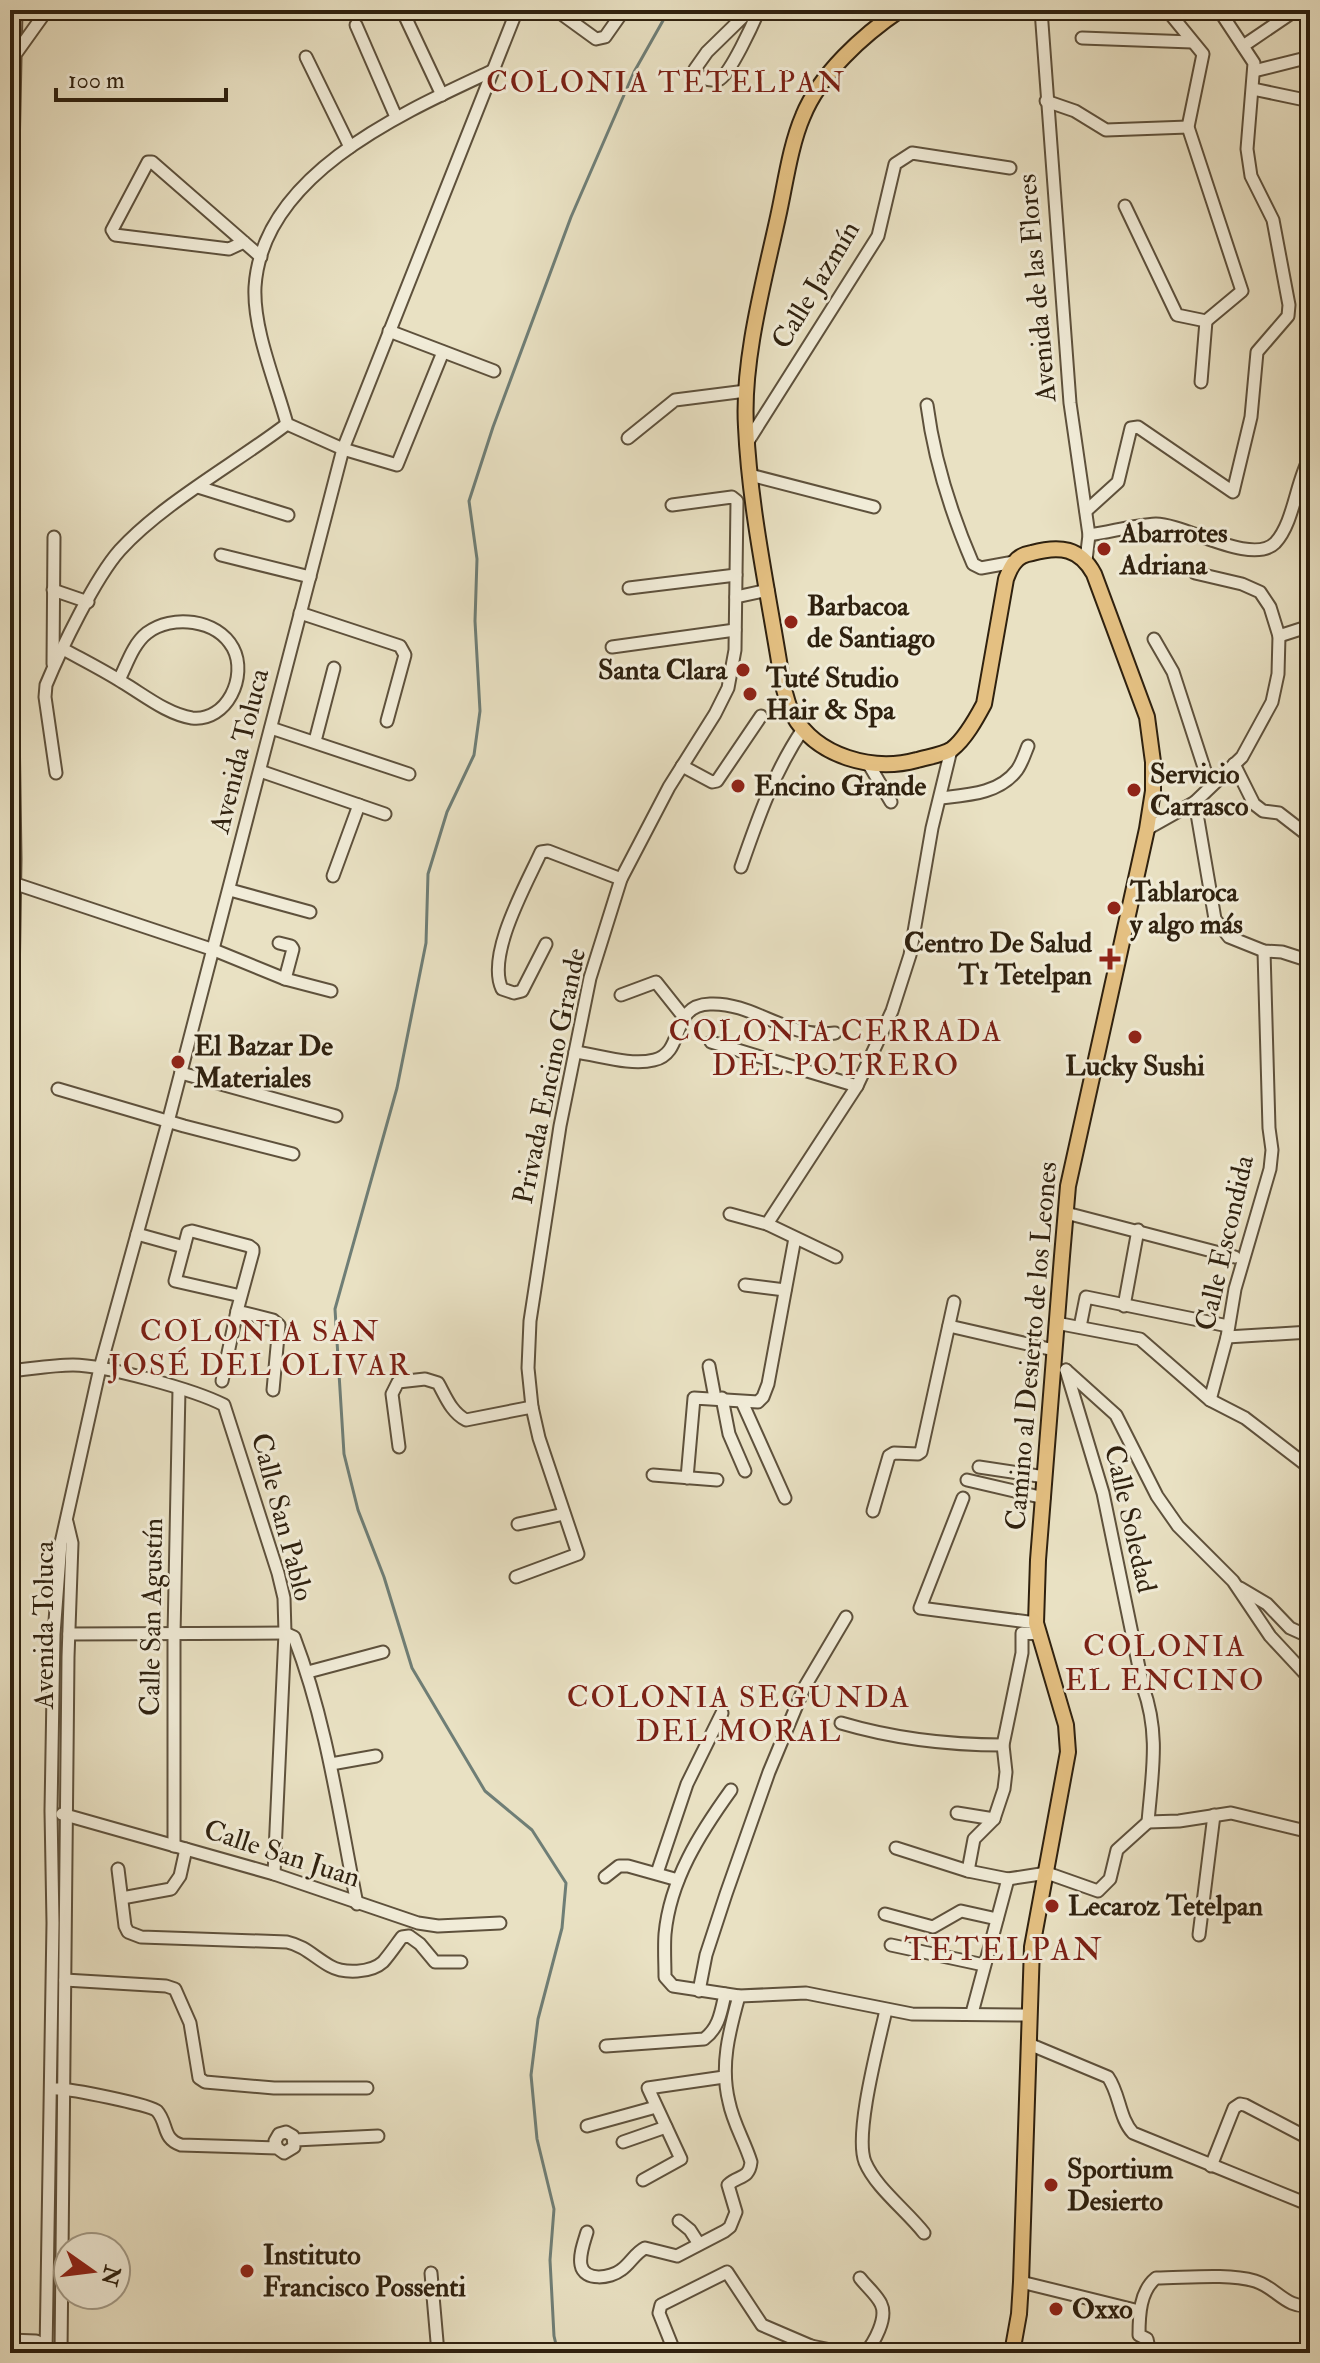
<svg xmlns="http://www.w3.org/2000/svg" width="1320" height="2363" font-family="'IM FELL Double Pica',serif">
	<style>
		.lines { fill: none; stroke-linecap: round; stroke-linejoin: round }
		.stream { stroke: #6f7e76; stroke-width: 3 }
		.minor-casing { stroke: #5e513c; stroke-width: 15 }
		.major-casing { stroke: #2f210f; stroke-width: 18 }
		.minor { stroke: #f1ecd8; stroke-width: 11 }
		.major { stroke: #e4c082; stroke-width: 14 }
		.poi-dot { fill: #8f2418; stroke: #f1ecd8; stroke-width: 3 }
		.labels { text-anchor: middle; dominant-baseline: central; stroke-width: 6; stroke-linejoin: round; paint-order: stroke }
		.street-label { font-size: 28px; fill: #2f210f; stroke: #f1ecd8 }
		.poi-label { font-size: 28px; font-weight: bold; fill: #2f210f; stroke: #f1ecd8; text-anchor: start }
		.neighbourhood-label { font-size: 30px; letter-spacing: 2px; fill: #7a1f14; stroke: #f1ecd8 }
		.quarter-label { font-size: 32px; letter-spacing: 2px; fill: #7a1f14; stroke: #f1ecd8 }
	</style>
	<rect width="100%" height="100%" fill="#e9e1c3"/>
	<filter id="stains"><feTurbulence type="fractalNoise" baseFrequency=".0025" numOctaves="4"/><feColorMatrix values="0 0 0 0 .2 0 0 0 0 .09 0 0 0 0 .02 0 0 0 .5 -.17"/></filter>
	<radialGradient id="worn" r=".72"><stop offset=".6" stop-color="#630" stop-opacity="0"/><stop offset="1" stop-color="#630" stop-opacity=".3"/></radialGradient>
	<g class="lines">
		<!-- stream -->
		<polyline class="stream" points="558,2353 554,2336 550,2260 554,2209 537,2139 531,2075 538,2019 562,1928 566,1883 532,1830 485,1791 412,1668 384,1577 358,1510 344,1454 335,1309 397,1088 426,943 428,874 447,812 474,755 480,711 475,621 477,559 469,501 493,427 571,217 634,72 669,10"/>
		<defs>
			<g id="minor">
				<polyline points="402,10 442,95"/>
				<polyline points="556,10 596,39 605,37 624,10"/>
				<path d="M 750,10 L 707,52 L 695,69 L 701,78 C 706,79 714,82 720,79 C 731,72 753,24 759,10"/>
				<polyline points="1041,10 1070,403 1089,535 1086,560"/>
				<polyline points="356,25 396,117"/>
				<polyline points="1082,38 1192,42"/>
				<polyline points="1243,46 1296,10"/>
				<polyline points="17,52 47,10"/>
				<polyline points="306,57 350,147"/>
				<polyline points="1254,71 1310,57"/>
				<polyline points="1253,89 1310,101"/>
				<polyline points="1046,101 1075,111 1106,130 1188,127"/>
				<polyline points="1125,206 1177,315 1206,321 1242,291 1188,127 1203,54 1167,10"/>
				<polyline points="244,242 229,249 115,235 112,230 148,162 152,162 261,257"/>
				<polyline points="10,298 16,10"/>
				<polyline points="389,331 494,371"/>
				<path d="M 443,352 L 397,465 L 343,449 L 287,424 C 276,383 253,330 255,287 C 262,174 404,112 492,71"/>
				<polyline points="1201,382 1206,321"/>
				<path d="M 927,405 C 934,459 951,513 973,564 L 981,568 L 1014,562"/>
				<polyline points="628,438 675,400 746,391"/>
				<polyline points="747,443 878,236 895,164 912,153 1010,168"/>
				<polyline points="750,475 874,507"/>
				<polyline points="198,487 288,515"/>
				<polyline points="1086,511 1118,482 1131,428 1138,427 1233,492 1251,417 1257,352 1288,316 1289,305 1273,220 1251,176 1247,149 1254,63 1219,10"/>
				<polyline points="10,518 15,859 10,1178"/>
				<path d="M 1089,535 C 1111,532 1134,525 1156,524 C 1184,524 1252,566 1275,543 C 1294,523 1296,481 1310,457"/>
				<polyline points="221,555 310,577"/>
				<polyline points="629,588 736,575"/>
				<polyline points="53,590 88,602"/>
				<polyline points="736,597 768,590"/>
				<polyline points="300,613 400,646 405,655 387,721"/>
				<polyline points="1279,636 1310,626"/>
				<polyline points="1154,639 1173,672 1210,786"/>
				<polyline points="612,647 735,630"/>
				<path d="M 63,649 C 83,660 103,670 122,682 C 144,695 167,714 192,718 C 227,722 248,676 233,648 C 217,619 172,614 147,633 C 133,644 127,664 119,680"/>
				<polyline points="53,664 54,537"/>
				<polyline points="271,728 409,774"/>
				<polyline points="315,741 334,668"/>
				<polyline points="868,763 891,802"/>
				<polyline points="1234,764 1254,804 1263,811 1279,813 1310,837"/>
				<polyline points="682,766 712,782 717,781 761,716"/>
				<polyline points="260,771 385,814"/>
				<path d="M 56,773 L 45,697 L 46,685 C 61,649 95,578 120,550 C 163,503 236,463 287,424"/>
				<path d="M 940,798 C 967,795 999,794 1017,770 C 1022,763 1025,753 1028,746"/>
				<polyline points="1195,802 1215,919 1229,937 1264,951 1282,952 1310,961"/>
				<polyline points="1147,829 1195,802 1242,757 1272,702 1278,674 1279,636 1270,607 1260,592 1242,584 1195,573"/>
				<path d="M 741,867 C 758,818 774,772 803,729"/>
				<polyline points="333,876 359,805"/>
				<polyline points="10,882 214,950 285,979 331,991"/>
				<polyline points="230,890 310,912"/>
				<polyline points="279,943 291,946 293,949 285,979"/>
				<path d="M 546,944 L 522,991 L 514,993 L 502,989 C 486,955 526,885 541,852 L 548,851 L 621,879"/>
				<polyline points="621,995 656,982 683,1016"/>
				<polyline points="711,1042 857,1086"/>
				<path d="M 575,1052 C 599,1055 630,1066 654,1060 C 686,1053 669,1005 710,1004 C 754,1002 788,1040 835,1033"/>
				<polyline points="181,1073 336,1116"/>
				<polyline points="58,1089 184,1126 293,1154"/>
				<polyline points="1066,1213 1235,1257"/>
				<polyline points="730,1214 767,1224 836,1257"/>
				<polyline points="767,1224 857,1086 892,1011 910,955 932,828 951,750"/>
				<polyline points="137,1234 184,1247"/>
				<polyline points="745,1285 785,1290"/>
				<polyline points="241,1296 175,1281 188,1232 192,1231 249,1246 253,1249 253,1252 237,1311 273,1320 279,1325 273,1390"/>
				<polyline points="1124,1306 1138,1230"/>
				<polyline points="1056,1323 1140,1339 1210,1400 1245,1418 1310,1468"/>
				<polyline points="949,1326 1054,1350"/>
				<polyline points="1080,1327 1086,1297 1228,1326"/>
				<polyline points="1227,1337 1310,1332"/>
				<polyline points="709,1366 715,1398"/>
				<path d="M 1066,1370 L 1103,1493 L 1143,1687 C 1160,1734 1152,1773 1148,1822"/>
				<polyline points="1066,1370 1116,1415 1157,1496 1178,1526 1233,1581 1270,1636 1310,1679"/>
				<path d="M 10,1371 C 31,1369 52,1365 73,1365 C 105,1365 195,1390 224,1405 L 278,1573 L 284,1598 L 285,1633 L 274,1874"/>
				<polyline points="222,1381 237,1311"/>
				<polyline points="722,1398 729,1434 745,1471"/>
				<polyline points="1210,1400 1227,1337 1235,1289 1270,1169 1272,1150 1269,1128 1264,951"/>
				<polyline points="742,1402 785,1498"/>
				<path d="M 399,1447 L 392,1394 L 398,1382 L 425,1379 L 438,1383 C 446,1397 451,1412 466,1420 L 532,1407"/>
				<polyline points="979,1467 1045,1477"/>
				<polyline points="653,1475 717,1480"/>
				<polyline points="687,1478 694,1398 758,1402 763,1397 768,1384 795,1238"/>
				<polyline points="967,1480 1044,1498"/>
				<polyline points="963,1498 920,1608 1036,1623"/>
				<polyline points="873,1511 889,1456 894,1453 918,1454 921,1452 954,1302"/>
				<polyline points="518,1524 564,1514"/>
				<polyline points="516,1577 578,1554 539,1438 532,1407 528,1368 530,1321 560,1126 590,978 621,879 669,787 715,714 728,688 735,650 737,501 732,497 672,505"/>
				<polyline points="1240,1588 1267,1604 1290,1628 1310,1637"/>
				<path d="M 285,1633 L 294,1637 C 327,1723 339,1814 357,1904"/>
				<polyline points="69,1634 285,1633"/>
				<polyline points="308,1672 383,1652"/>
				<path d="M 841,1723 C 895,1739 946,1745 1003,1745"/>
				<polyline points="331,1764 376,1756"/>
				<path d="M 731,1790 C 700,1833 670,1880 665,1934 C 664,1948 665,1963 665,1977 L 673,1986 L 739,1996 L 806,1993 L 912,2014 L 1030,2015"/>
				<polyline points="957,1813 994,1819"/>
				<polyline points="62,1814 274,1874 418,1923 438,1926 500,1923"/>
				<polyline points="1148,1822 1179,1821 1231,1813 1310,1832"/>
				<polyline points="174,1846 174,1635 179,1389"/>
				<polyline points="896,1848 968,1871 1008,1879 1047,1873 1098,1891 1110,1879 1117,1850 1148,1822"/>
				<path d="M 118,1869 L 125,1926 L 128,1932 L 141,1937 L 287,1942 C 305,1946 314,1957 330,1966 C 344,1974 371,1973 383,1962 C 390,1954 396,1945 402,1937 L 409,1936 L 420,1944 L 435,1962 L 461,1962"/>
				<polyline points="968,1871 974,1839 994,1819 1004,1789 1006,1772 1003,1745 1022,1653 1022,1633 1039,1634"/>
				<polyline points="657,1873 687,1784 722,1713"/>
				<polyline points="605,1877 619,1866 628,1866 678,1880"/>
				<polyline points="122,1898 171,1889 180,1876 186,1849"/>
				<polyline points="885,1914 933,1927 961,1911 997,1919"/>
				<polyline points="1199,1935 1214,1815"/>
				<polyline points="891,1945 984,1965"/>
				<polyline points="65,1980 166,1986 175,1989 190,2023 199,2078 205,2082 274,2088 367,2088"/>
				<polyline points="699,1991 706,1955 726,1894 769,1772 804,1688 846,1617"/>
				<path d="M 886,2010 C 879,2042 854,2134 865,2162 C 876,2188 906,2210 924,2233"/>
				<polyline points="972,2013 1008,1879"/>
				<path d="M 1029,2044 L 1108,2077 C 1120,2094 1119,2118 1133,2133 L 1310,2205"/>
				<path d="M 606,2046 L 704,2039 C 719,2028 721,2012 725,1994"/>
				<path d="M 57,2089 C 68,2088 151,2105 157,2111 C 168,2123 162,2139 181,2145 L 277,2148 L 284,2153 L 294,2147 L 293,2136 L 286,2132 L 279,2134 L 275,2141 L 277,2148"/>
				<polyline points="587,2126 656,2107"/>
				<polyline points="295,2140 378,2136"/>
				<polyline points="623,2142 666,2127"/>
				<polyline points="1211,2166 1234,2108 1240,2104 1245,2105 1310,2139"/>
				<polyline points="643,2180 681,2159 648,2088 724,2077"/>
				<polyline points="679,2221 690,2230 699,2244"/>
				<path d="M 587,2232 C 584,2242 579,2255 581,2265 C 584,2282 611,2278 621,2270 C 630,2264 635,2253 645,2248 L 677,2256 L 725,2231 L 730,2227 L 736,2212 L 728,2185 C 738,2175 749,2180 751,2162 C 745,2142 733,2123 729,2102 C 720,2066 729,2032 739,1996"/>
				<polyline points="431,2273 438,2353"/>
				<path d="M 860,2278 C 866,2286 877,2295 881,2304 C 888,2318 874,2343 865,2353"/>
				<polyline points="1021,2282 1139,2311"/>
				<polyline points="10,2340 36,2341 46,2346"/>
				<polyline points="46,2353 53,1923 51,1811 54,1634 61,1543 100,1368 168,1122 343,449 517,10"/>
				<polyline points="61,2353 68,1657 72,1543 67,1522"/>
				<polyline points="675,2353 659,2313 661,2305 727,2272 762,2325 811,2346"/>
				<polyline points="805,2353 811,2346 846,2353"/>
				<path d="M 1150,2353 L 1147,2339 L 1139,2335 C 1139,2315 1140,2291 1156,2278 C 1185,2278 1227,2273 1255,2281 C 1276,2287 1287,2310 1310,2305"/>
			</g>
			<path id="major" d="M 900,10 C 863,35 820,74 803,116 C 790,146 785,186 778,217 C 764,281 742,361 746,427 C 750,513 770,601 783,686 C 786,695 788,707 793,715 C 817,757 873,772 917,760 C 927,757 943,755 952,749 C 965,739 976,719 984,704 L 1006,579 C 1008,574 1011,566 1015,562 C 1019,556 1026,554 1032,553 C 1060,545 1080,548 1094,574 L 1147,717 L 1153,762 L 1153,791 L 1147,829 L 1068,1186 L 1062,1256 L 1038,1560 L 1036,1623 L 1066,1725 L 1068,1752 L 1032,1947 L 1021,2282 L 1019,2314 L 1012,2353"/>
		</defs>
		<!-- minor casing -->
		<use href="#minor" class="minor-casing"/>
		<!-- major casing -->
		<use href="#major" class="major-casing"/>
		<!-- minor -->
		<use href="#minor" class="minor"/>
		<!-- major -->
		<use href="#major" class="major"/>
	</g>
	<!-- markers -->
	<g class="poi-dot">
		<circle cx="1104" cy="549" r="8"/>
		<circle cx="791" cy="622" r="8"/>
		<circle cx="743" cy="670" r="8"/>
		<circle cx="750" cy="694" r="8"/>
		<circle cx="738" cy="786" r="8"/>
		<circle cx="1134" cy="790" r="8"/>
		<circle cx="1114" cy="908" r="8"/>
		<path d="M1106 947h8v8h8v8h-8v8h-8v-8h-8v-8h8z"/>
		<circle cx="1135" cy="1037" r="8"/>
		<circle cx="178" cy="1062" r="8"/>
		<circle cx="1052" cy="1906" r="8"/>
		<circle cx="1051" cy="2185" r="8"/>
		<circle cx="247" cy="2271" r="8"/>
		<circle cx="1056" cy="2309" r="8"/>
	</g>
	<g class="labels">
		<!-- street labels -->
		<g class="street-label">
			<text transform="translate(816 285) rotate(-59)">Calle Jazmín</text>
			<text transform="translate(1037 288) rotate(-95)">Avenida de las Flores</text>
			<text transform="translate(240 751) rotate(-76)">Avenida Toluca</text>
			<text transform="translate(550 1076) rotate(-78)">Privada Encino Grande</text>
			<text transform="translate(1225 1243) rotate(-77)">Calle Escondida</text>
			<text transform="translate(1032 1346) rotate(-85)">Camino al Desierto de los Leones</text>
			<text transform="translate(282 1517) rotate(75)">Calle San Pablo</text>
			<text transform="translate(1130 1519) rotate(77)">Calle Soledad</text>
			<text transform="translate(152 1617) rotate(-89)">Calle San Agustín</text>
			<text transform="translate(44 1625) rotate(-90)">Avenida Toluca</text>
			<text transform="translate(282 1854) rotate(18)">Calle San Juan</text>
		</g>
		<!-- poi labels -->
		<g class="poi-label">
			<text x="1120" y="533">Abarrotes<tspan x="1120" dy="32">Adriana</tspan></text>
			<text x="807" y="606">Barbacoa<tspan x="807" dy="32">de Santiago</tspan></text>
			<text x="727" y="670" text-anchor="end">Santa Clara</text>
			<text x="766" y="678">Tuté Studio<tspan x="766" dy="32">Hair &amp; Spa</tspan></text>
			<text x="1150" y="774">Servicio<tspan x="1150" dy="32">Carrasco</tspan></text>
			<text x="754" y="786">Encino Grande</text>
			<text x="1130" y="892">Tablaroca<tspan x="1130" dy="32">y algo más</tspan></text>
			<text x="1092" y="943" text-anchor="end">Centro De Salud<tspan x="1092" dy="32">T1 Tetelpan</tspan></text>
			<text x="194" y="1046">El Bazar De<tspan x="194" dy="32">Materiales</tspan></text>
			<text x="1135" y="1066" text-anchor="middle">Lucky Sushi</text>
			<text x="1068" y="1906">Lecaroz Tetelpan</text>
			<text x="1067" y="2169">Sportium<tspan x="1067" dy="32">Desierto</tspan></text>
			<text x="263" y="2255">Instituto<tspan x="263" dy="32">Francisco Possenti</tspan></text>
			<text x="1072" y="2309">Oxxo</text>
		</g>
		<!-- neighbourhood labels -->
		<g class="neighbourhood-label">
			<text x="666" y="82">COLONIA TETELPAN</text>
			<text x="836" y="1031">COLONIA CERRADA<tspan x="836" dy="34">DEL POTRERO</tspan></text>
			<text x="260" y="1331">COLONIA SAN<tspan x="260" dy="34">JOSÉ DEL OLIVAR</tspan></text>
			<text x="1165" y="1646">COLONIA<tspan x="1165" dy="34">EL ENCINO</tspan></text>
			<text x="739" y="1697">COLONIA SEGUNDA<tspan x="739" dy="34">DEL MORAL</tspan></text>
		</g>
		<!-- quarter labels -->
		<g class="quarter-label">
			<text x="1004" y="1950">TETELPAN</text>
		</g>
	</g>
	<!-- margin -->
	<rect width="1320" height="2363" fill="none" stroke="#e9e1c3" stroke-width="40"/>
	<rect x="12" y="12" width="1296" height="2339" fill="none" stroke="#2f210f" stroke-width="4"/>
	<rect x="20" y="20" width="1280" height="2323" fill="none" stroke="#2f210f" stroke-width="2"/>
	<!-- north arrow -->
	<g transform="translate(92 2271) rotate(104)"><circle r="38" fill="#f1ecd8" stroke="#a39b88" stroke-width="2"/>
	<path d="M0-6L14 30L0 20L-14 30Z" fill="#8f2418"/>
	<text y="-12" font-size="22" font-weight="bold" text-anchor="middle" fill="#2f210f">N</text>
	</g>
	<!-- scale -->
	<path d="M56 88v12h170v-12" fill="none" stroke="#2f210f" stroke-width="4"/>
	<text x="68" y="88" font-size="24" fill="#2f210f" stroke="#f1ecd8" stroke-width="6" paint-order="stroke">100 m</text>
	<rect width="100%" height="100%" filter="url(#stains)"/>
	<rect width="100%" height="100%" fill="url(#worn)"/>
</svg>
